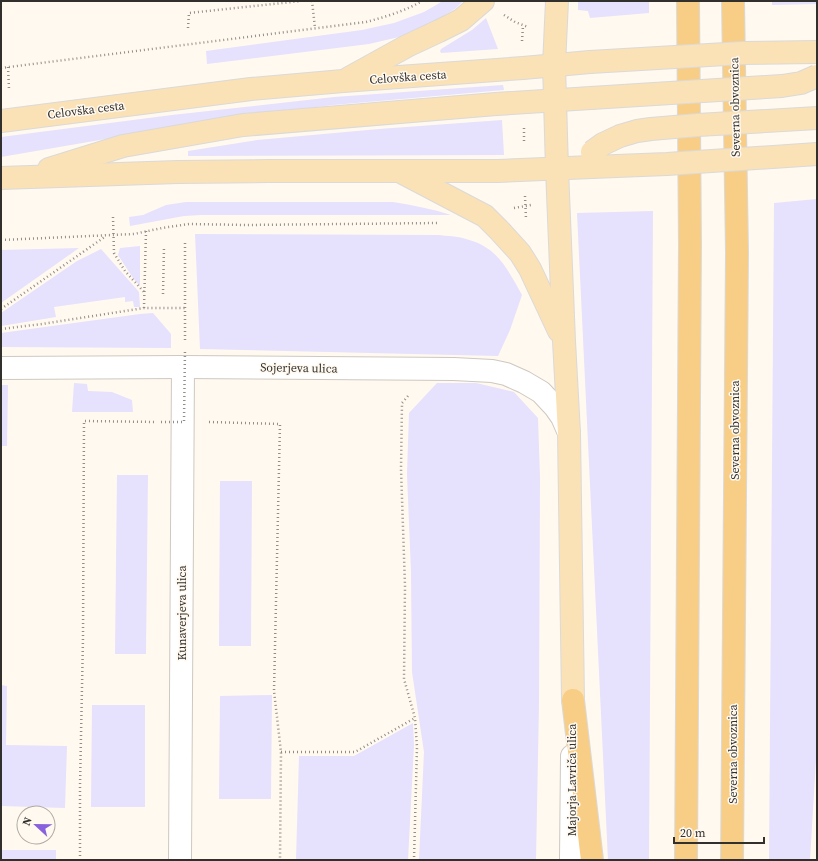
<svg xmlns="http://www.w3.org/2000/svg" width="818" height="861" font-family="'Source Serif 4',serif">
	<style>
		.green { fill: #e6e1fd }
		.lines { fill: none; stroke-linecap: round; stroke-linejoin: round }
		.minor-casing { stroke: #cec8c0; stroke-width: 24 }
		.major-casing { stroke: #dadad9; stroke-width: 24 }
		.highway-casing { stroke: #dadad9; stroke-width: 24 }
		.path { stroke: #918d87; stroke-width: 2.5; stroke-dasharray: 1 3; stroke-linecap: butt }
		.minor { stroke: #fff; stroke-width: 22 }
		.major { stroke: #fbe1b6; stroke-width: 22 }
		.highway { stroke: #f8cd86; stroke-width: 22 }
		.major-bridge-casing { stroke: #dadad9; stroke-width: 24; stroke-linecap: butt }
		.path-bridge { stroke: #918d87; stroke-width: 2.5; stroke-dasharray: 1 3; stroke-linecap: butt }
		.major-bridge { stroke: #fbe1b6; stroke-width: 22 }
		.labels { text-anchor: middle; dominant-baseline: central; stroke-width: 3; stroke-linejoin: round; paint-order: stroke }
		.street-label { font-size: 12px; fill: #32302d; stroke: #fff9f0 }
	</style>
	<rect width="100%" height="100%" fill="#fff9f0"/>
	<!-- green -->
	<g class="green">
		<polygon points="443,1 463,1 455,9 431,23 399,37 369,44 207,64 206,51 362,30 394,23 424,12"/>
		<polygon points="578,1 649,1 649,13 590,18 588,11 578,10"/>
		<polygon points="772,1 817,1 817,4 772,5"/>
		<polygon points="486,18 498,49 441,53 440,51 441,49 472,30"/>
		<polygon points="503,85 504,90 333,105 228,118 1,157 1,137 172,115 334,97"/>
		<polygon points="502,120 504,155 188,156 188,151 257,140 379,129"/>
		<polygon points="817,199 817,742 810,860 769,860 774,203"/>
		<path d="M 186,202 L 393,202 C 413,205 432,209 451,215 L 201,215 L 184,216 L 130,226 L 129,217 L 143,215 L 166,205 Z"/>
		<polygon points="653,211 649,860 608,860 577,213"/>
		<path d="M 195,234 L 438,235 C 447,236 457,236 466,239 C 498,247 507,269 522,295 L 510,330 L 498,356 L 200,349 Z"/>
		<polygon points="140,246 140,286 133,278 118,255 120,248"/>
		<polygon points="79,248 1,303 1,250"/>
		<polygon points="101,249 139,292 140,307 134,307 133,301 125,302 125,297 54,307 56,317 1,326 1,313 77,261"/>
		<polygon points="153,313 171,334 171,348 1,347 1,333 140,314"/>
		<polygon points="74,383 87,384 88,391 112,392 132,400 133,412 72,412"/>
		<polygon points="437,383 476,383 514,392 538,418 540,478 539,704 536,860 419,860 424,752 412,672 411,572 407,474 409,413"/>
		<polygon points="1,385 8,385 7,446 1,446"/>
		<polygon points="117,475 148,475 146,654 115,654"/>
		<polygon points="220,481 252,481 251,646 219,646"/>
		<polygon points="1,685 7,686 6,745 67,746 65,808 1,806"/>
		<polygon points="272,695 271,799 219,799 220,696"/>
		<polygon points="92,705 145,705 145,807 91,807"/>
		<polygon points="413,723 414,745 408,860 296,860 299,756 354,756"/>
		<rect x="1" y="850" width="55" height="10"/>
	</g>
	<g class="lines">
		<defs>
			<g id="minor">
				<polyline points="1,368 183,367 454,369 492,371 506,374 524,382 541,392 555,407 562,417 569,433"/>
				<polyline points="180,860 183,367"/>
				<polyline points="571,860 572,756"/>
			</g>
			<g id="major">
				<polyline points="557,1 554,65 557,169 564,341 569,433 573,700"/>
				<polyline points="349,78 407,46 439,31 461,20 483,1"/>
				<polyline points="1,121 251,89 343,81 523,68 590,62"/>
				<polyline points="49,169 123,146 243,125 496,104 591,98"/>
				<polyline points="403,173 485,216 499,230 520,253 530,269 559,331"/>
				<polyline points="1,178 178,172 269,171 498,171 592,167"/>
			</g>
			<g id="highway">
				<polyline points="573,700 592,860"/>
				<polyline points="686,860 690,245 688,1"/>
				<polyline points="732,860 737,253 733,1"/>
			</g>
		</defs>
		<!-- minor casing -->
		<use href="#minor" class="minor-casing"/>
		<!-- major casing -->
		<use href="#major" class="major-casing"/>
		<!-- highway casing -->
		<use href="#highway" class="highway-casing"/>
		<!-- path -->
		<g class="path">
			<polyline points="312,1 315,28"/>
			<polyline points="504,15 515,22 528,27"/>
			<polyline points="188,28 189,13 301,1"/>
			<polyline points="522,41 523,26"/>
			<polyline points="8,67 9,89"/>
			<path d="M 1,68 L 366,22 C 385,17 405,11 422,1"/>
			<polyline points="524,128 524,143"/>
			<polyline points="525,196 526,219"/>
			<polyline points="514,208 531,205"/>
			<polyline points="113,217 114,253 125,271 144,292"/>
			<polyline points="1,240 134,234 162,228 189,224 247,225 439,223"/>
			<polyline points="163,294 164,247"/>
			<polyline points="144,308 146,231"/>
			<polyline points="1,309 106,236"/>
			<polyline points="1,329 42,324 144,308 186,308"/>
			<polyline points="185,340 185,240"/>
			<polyline points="408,396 402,403 401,469 405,586 404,679 415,718 417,747 414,860"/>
			<polyline points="209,422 280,424 274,691 281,752 280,860"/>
			<polyline points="281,752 355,752 415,718"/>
			<polyline points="80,860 80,786 83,638 84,421 156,422"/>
		</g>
		<!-- minor -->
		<use href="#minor" class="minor"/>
		<!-- major -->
		<use href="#major" class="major"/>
		<!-- highway -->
		<use href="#highway" class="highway"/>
		<defs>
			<g id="major-bridge">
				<polyline points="590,62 743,53 817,52"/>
				<polyline points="591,98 782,86 801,83 817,76"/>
				<polyline points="592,152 603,144 620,136 637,131 651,129 698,125 817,118"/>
				<polyline points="592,167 667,164 817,154"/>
			</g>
		</defs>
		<!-- major-bridge casing -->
		<use href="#major-bridge" class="major-bridge-casing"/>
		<!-- path-bridge -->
		<polyline class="path-bridge" points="161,422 184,422 185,349"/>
		<!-- major-bridge -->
		<use href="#major-bridge" class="major-bridge"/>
	</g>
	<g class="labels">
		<!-- street labels -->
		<g class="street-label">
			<text transform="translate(408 77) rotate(-4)">Celovška cesta</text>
			<text transform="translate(735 107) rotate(-91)">Severna obvoznica</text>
			<text transform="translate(86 110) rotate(-7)">Celovška cesta</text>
			<text transform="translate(299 368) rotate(1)">Sojerjeva ulica</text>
			<text transform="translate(735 430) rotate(-90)">Severna obvoznica</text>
			<text transform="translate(182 613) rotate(-90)">Kunaverjeva ulica</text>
			<text transform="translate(733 754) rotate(-90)">Severna obvoznica</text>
			<text transform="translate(572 780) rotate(-90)">Majorja Lavriča ulica</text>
		</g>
	</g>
	<!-- border -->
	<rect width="818" height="861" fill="none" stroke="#32302d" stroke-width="4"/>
	<!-- north arrow -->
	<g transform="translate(36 825) rotate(292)"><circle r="19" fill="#fff9f0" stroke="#ada9a2"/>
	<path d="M0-3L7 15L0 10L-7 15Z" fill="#8861dc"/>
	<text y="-6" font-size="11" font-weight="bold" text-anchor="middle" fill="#32302d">N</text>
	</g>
	<!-- scale -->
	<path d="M674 837v6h90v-6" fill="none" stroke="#32302d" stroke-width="2"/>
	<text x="680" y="837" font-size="12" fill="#32302d" stroke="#fff9f0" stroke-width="3" paint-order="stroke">20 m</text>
</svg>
